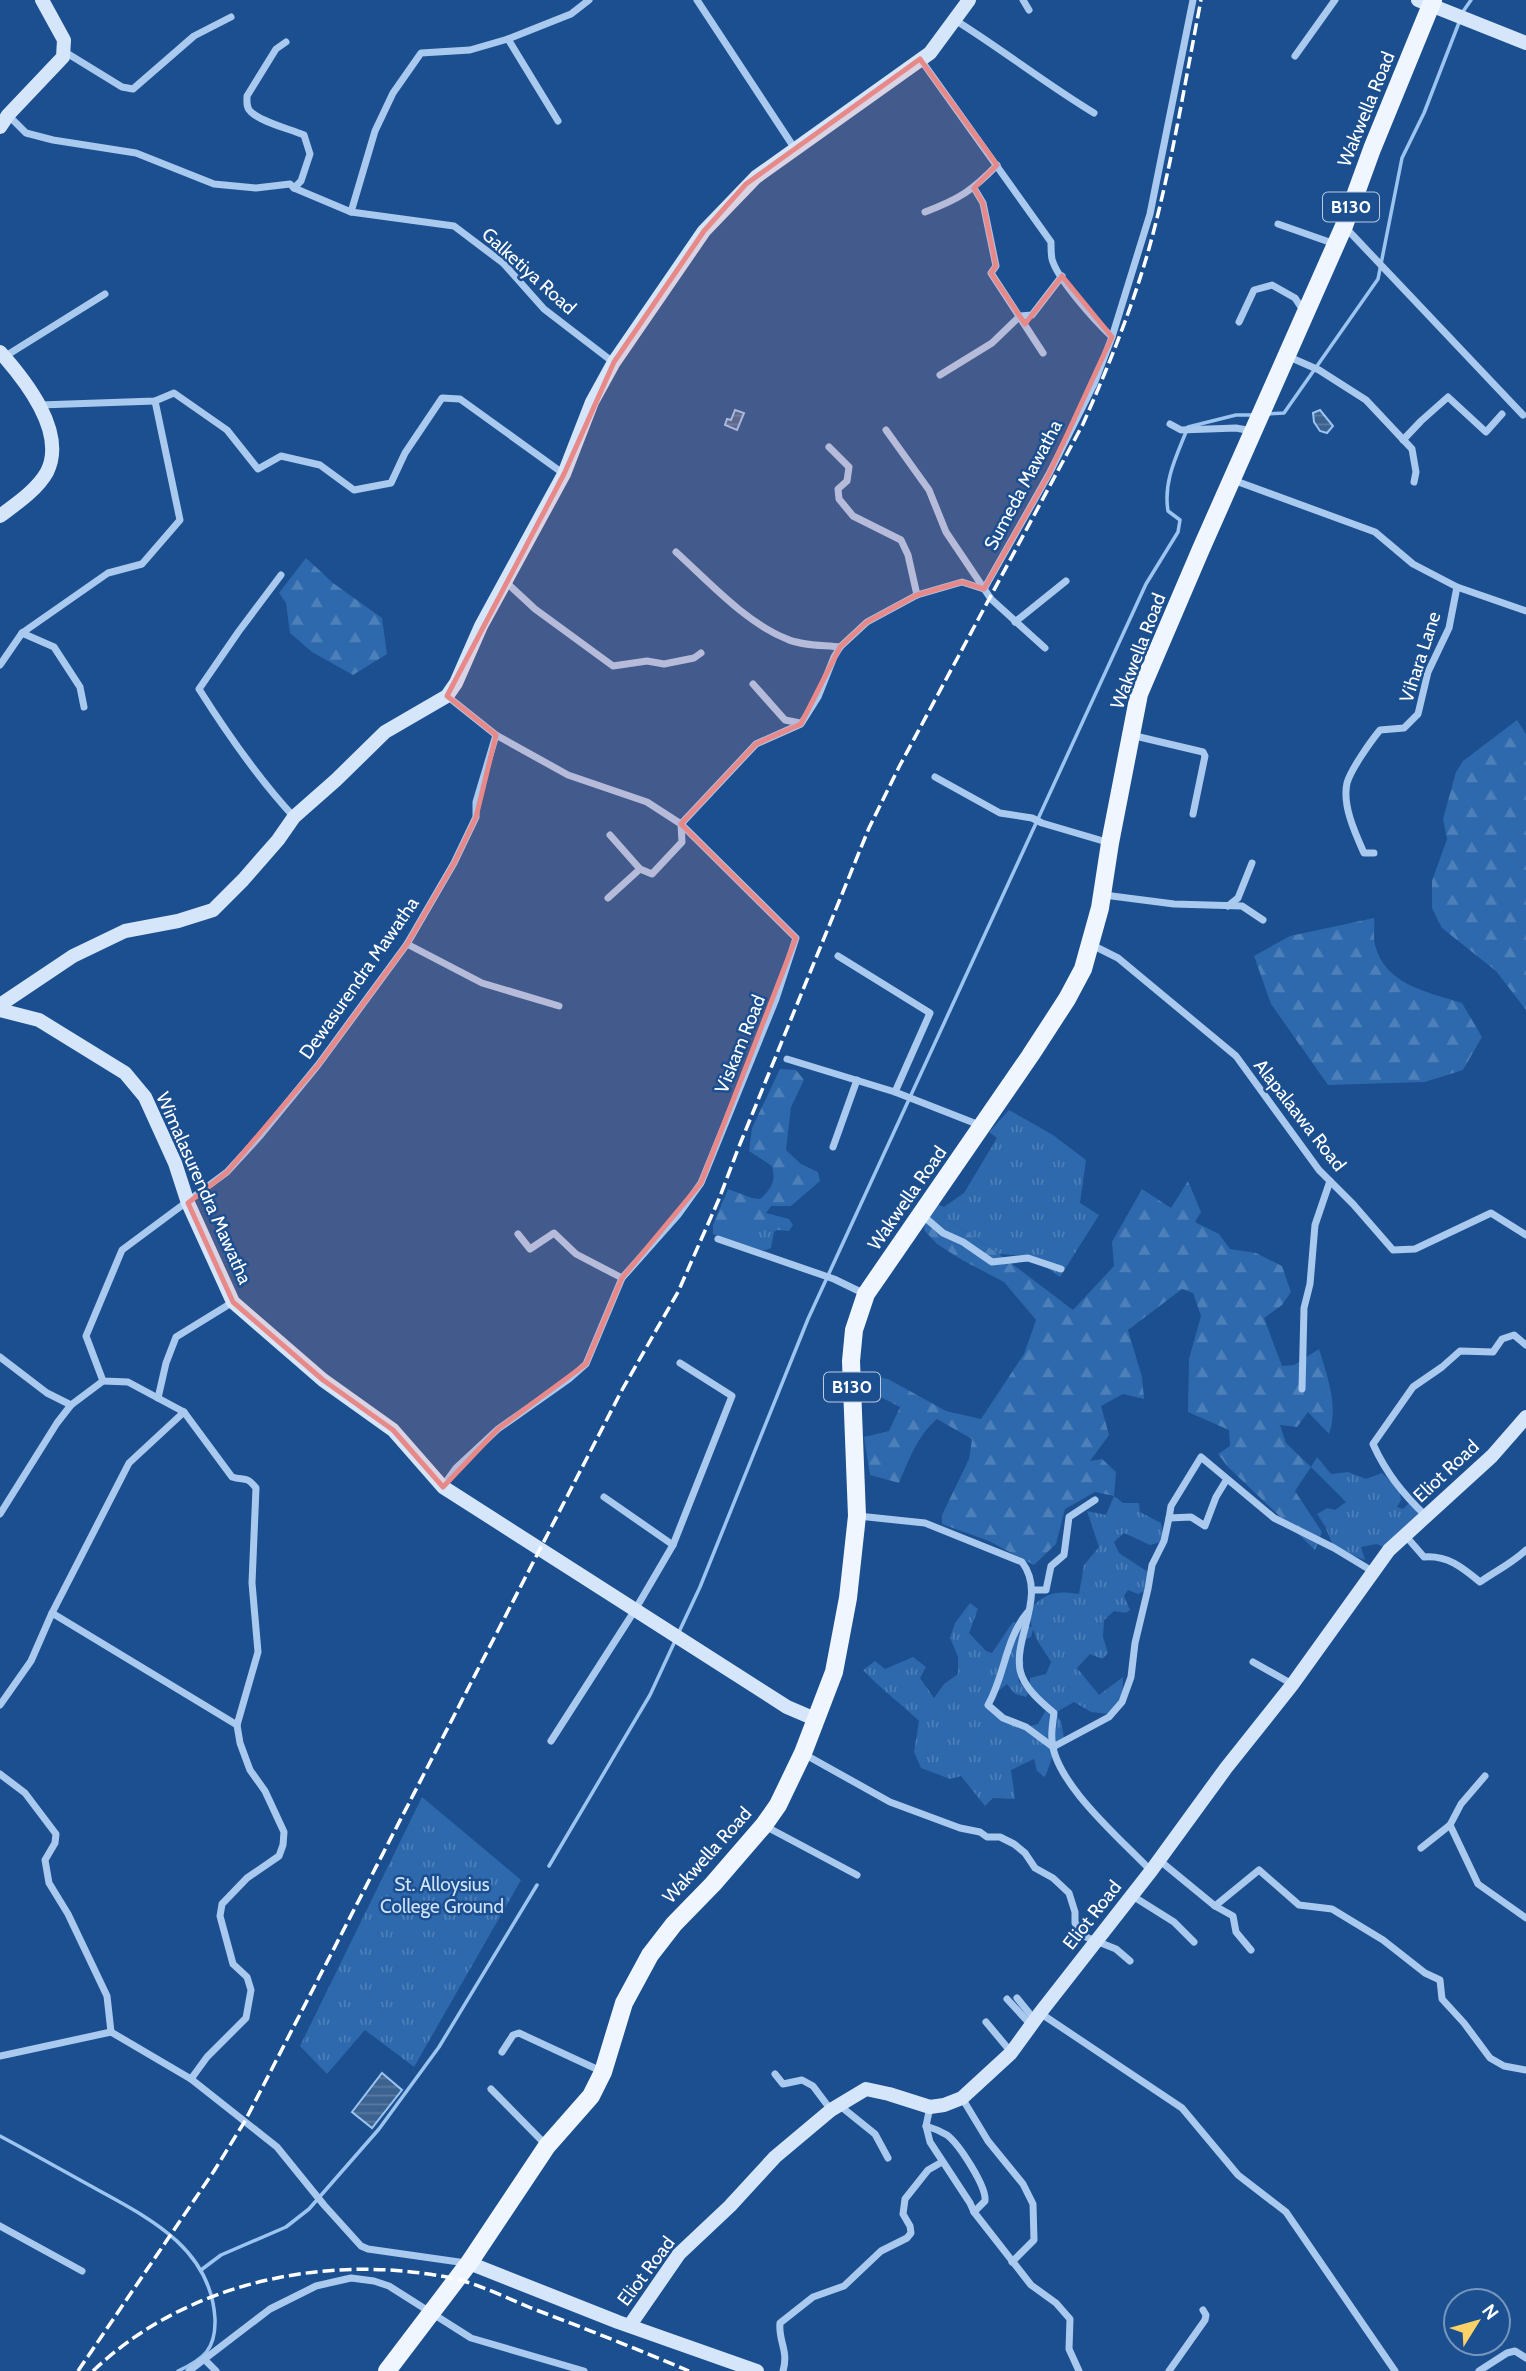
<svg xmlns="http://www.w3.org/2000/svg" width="1526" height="2371" font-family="Cabin,sans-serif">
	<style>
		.grass { fill: url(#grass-tufts); fill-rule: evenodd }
		.forest { fill: url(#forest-firs) }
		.water { fill: url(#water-rules); stroke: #9cc4f0; stroke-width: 2 }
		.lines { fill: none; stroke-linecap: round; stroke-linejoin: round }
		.stream { stroke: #9cc4f0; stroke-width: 3.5 }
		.street { stroke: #a9c9ee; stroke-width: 7 }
		.secondary { stroke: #d6e6fa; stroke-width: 14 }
		.primary { stroke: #f0f6ff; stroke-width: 18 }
		.rail { stroke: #fff; stroke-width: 3.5; stroke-dasharray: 12 5; stroke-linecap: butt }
		.marked { fill: #e88989; fill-opacity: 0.2; stroke: #e88989; stroke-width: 5; stroke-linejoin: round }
		.labels { text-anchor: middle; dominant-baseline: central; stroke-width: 5; stroke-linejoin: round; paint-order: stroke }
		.shield { fill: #1b4f8f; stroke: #bbcadd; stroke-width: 2 }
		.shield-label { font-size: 18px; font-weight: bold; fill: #fff }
		.street-label { font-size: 19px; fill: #fff; stroke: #1b4f8f }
		.park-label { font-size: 19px; fill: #cfe3fa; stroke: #1b4f8f }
	</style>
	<defs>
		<pattern id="grass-tufts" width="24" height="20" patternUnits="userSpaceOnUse" patternTransform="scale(1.75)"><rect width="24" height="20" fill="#2e69ad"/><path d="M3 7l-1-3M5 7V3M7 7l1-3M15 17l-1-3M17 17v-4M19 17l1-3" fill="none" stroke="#4d80b9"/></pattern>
		<pattern id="forest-firs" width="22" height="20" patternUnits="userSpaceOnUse" patternTransform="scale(1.75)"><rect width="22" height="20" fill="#2e69ad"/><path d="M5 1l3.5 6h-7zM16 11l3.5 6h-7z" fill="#4d80b9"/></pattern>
		<pattern id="water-rules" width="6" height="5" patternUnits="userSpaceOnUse" patternTransform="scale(1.75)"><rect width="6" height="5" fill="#3c6290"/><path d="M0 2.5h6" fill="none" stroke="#597aa1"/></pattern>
	</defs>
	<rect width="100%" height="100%" fill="#1b4f8f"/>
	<!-- grass -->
	<g class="grass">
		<polygon points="1009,1110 1053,1135 1086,1160 1080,1203 1099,1215 1060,1277 1030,1256 999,1254 944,1217 944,1207 964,1193 997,1138 989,1132"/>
		<path d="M 741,1225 L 759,1227 L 774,1232 L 771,1248 C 759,1254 747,1247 736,1242 L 731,1230 Z"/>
		<polygon points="1317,1457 1331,1474 1348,1472 1366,1479 1382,1473 1399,1489 1401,1500 1397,1507 1403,1509 1409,1503 1421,1515 1424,1528 1409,1534 1389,1550 1377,1544 1361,1547 1365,1560 1334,1548 1325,1526 1317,1514 1327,1508 1335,1510 1346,1502 1311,1467"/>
		<path d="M 1114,1496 L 1123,1503 L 1139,1503 L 1140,1512 L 1161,1523 L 1164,1541 L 1150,1545 L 1124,1533 L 1114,1542 L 1119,1553 L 1151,1574 L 1148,1589 L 1138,1594 L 1128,1590 L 1124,1596 L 1130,1610 L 1126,1613 L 1114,1611 L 1104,1620 L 1103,1637 L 1108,1653 L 1102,1659 L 1090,1654 L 1077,1668 L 1099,1695 L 1123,1677 L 1122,1702 L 1109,1714 L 1091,1712 L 1074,1702 L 1055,1713 L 1061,1721 L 1064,1738 L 1052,1758 L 1045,1777 L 1037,1771 L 1034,1759 L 1011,1770 L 1015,1799 L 993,1798 L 985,1806 L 961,1776 L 950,1779 L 921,1768 L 914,1752 L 919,1721 C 900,1703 881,1689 863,1670 L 875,1661 L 885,1669 L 913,1657 L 926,1667 L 920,1678 L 934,1698 L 944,1684 L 958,1674 L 958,1657 L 950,1638 L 955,1623 L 970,1603 L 978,1609 L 969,1633 L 986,1651 L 992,1653 L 1013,1622 L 1032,1627 L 1028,1612 C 1043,1593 1055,1590 1079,1594 L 1084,1565 L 1099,1547 L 1087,1511 L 1106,1515 ZM 1033,1629 L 1037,1640 L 1051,1662 L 1046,1674 L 1030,1678 L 1030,1690 L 1019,1682 L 1018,1675 L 1024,1663 L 1017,1655 L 1020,1642 L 1031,1637 ZM 1007,1684 L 1015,1694 L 1026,1697 L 1030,1691 L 1046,1710 L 1038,1724 L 1026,1727 L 996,1712 L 986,1701 Z"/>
		<polygon points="422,1797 521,1880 414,2067 365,2030 327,2074 300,2046"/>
	</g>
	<!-- forest -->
	<g class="forest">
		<polygon points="306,558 333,583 382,618 387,654 353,675 312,652 290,633 286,603 279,593"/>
		<polygon points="1517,720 1526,734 1526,1010 1496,971 1442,928 1432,908 1432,881 1447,839 1443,819 1456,772 1463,761"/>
		<path d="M 1374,918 C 1375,926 1373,937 1375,945 C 1385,985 1428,992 1462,1003 L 1482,1037 L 1463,1070 L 1425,1082 L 1328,1085 L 1271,1004 L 1254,956 L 1290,936 Z"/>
		<path d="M 780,1069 L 796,1070 L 804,1080 L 791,1107 L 786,1150 L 801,1164 L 818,1172 L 820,1181 L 791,1206 L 771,1206 L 766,1213 L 789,1219 L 793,1225 L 789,1231 L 777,1230 L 774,1232 C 759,1227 746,1223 731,1230 L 737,1240 L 736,1242 L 713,1234 L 713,1225 L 728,1189 L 752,1198 L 760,1199 C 772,1188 776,1182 772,1166 L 749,1151 L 752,1128 Z"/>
		<path d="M 1188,1181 L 1201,1212 L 1195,1222 L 1219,1234 L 1230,1249 L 1256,1253 L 1282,1266 L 1291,1292 L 1282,1305 L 1264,1318 L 1282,1366 L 1294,1365 L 1319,1349 C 1327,1375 1339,1407 1329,1434 L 1308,1412 L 1297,1427 L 1280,1425 L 1286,1443 L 1311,1467 L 1295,1491 L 1322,1532 L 1315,1550 L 1228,1467 L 1218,1454 L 1230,1446 L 1229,1430 L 1188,1412 L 1189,1359 L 1201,1316 L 1193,1293 L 1182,1289 L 1128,1330 L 1142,1377 L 1144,1399 L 1123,1394 L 1101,1406 L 1109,1435 L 1090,1461 L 1102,1459 L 1116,1472 L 1114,1496 L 1095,1492 L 1065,1509 L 1056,1544 L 1034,1565 L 989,1541 L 942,1524 L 942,1515 L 969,1459 L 972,1439 L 937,1419 C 917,1436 909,1460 899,1483 L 870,1475 L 864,1437 L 889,1431 L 900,1407 L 867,1390 L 872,1376 L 888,1379 L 946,1411 L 981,1419 L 1024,1354 L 1036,1320 L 1004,1282 L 962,1260 L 937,1244 L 924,1230 L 929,1205 L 937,1204 L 944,1207 L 944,1217 L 999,1254 L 1073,1310 L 1114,1266 L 1112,1242 L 1142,1189 L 1171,1208 Z"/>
	</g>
	<!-- water -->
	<g class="water">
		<polygon points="735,410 744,413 737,430 725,425 727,419 731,420"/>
		<polygon points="1320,410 1333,426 1327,433 1320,431 1314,422 1313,413"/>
		<polygon points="382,2073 402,2090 372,2128 352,2112"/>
	</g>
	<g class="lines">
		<!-- stream -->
		<g class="stream">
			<polyline points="1462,13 1471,0"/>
			<polyline points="1267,414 1284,413 1378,279 1402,158 1424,113 1460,20"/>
			<path d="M 678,1634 L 700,1587 L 808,1319 L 1146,584 L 1178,532 L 1180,520 L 1168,511 C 1163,481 1177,455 1188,427 L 1236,415 L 1253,415"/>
			<polyline points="549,1866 650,1695 675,1641"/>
			<path d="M 0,2136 C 30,2152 60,2169 89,2185 C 145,2216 211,2246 215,2319 C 216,2349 204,2359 178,2371"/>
			<polyline points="201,2270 221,2255 286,2227 309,2209 379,2129 439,2047 537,1885"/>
		</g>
		<!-- street -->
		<g class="street">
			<polyline points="697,0 795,149"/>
			<polyline points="1023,0 1029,10"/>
			<path d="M 955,20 C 1003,50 1046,84 1094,113"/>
			<polyline points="508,39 558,121"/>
			<path d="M 286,42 L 276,49 L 247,96 C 247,102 246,108 251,112 C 261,122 290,129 304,135 L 310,154 L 301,181 L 294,188"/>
			<polyline points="65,52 122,87 133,89 194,36 231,17"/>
			<polyline points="1295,56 1335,0"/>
			<path d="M 921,60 L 1051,242 C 1051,247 1051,254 1052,259 C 1057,279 1096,322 1112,337"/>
			<polyline points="8,115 26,133 53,140 136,153 214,184 256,188 290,184 294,188 351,212 454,226 503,263 544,309 613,362"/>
			<polyline points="974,188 983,203 996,266 991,273 1043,353"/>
			<polyline points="351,212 375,131 393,93 421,53 470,50 508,39 571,14 589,0"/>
			<path d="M 925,212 C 959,199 972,191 997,165"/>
			<polyline points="1278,224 1335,244"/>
			<polyline points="1344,226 1523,415"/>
			<polyline points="1239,322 1254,290 1272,285 1295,298 1303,310"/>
			<polyline points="1287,356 1319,370 1366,400 1412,449 1416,472 1414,482"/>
			<polyline points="4,357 105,294"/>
			<polyline points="940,375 992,343 1020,316 1032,315 1062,276"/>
			<polyline points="40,405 155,401 174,393 227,430 258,469 281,456 320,465 354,490 391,483 405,453 442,398 460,399 564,474"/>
			<polyline points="1170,424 1181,430 1236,428 1252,431"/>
			<polyline points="886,430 929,490 946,532 991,599 1045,648"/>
			<polyline points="1403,440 1421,421 1448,397 1486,432 1502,414"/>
			<polyline points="829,447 849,467 847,481 838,489 839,499 853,516 901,540 908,555 917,595"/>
			<path d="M 1233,480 L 1375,532 L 1413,564 L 1457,587 L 1449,628 L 1428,672 L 1418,714 L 1404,728 L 1380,730 C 1371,741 1351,769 1347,783 C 1342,805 1355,833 1364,853 L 1374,853"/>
			<path d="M 676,552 C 708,581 746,623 787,639 C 802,646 824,645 840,647"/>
			<path d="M 281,575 L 239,631 L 199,689 C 228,735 257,777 294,817"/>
			<polyline points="506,582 535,609 613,666 647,661 664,664 694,658 701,653"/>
			<polyline points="1457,587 1526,611"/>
			<polyline points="1015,622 1066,581"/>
			<polyline points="22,633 54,647 80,687 84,707"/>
			<polyline points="0,665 22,633 108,573 142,564 180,520 155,401"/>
			<polyline points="753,684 785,720 800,723"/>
			<polyline points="1131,735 1203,752 1205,756 1193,814"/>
			<polyline points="935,777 1000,813 1032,818 1042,823 1110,843"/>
			<polyline points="610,835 640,869 652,874 682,842 681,824 756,744 801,724 818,697 834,657 840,647 867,622 917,595 962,582 984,589 1049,474 1094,384 1112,337 1150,214 1193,0"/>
			<polyline points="1104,895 1174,904 1242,906 1263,920"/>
			<polyline points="608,898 640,869"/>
			<polyline points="1228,906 1238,898 1252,863"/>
			<polyline points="407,944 482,983 559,1006"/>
			<polyline points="1092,945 1118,958 1236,1056 1319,1170 1353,1204 1393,1250 1415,1249 1491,1213 1526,1235"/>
			<polyline points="838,956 930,1013 895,1092 982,1126"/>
			<polyline points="787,1059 895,1092"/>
			<polyline points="833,1147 857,1080"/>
			<polyline points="921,1214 943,1233 963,1242 992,1262 1028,1258 1061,1269"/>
			<polyline points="518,1234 530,1249 554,1233 576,1254 622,1278"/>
			<polyline points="718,1239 834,1279 865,1294"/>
			<polyline points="0,1357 47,1393 71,1405"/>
			<polyline points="1302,1389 1304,1308 1310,1284 1315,1225 1330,1181"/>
			<polyline points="158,1398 166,1363 176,1337 233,1302"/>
			<polyline points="1227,1479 1216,1497 1205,1526 1191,1517 1169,1518 1171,1506 1201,1457 1274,1518 1334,1548 1372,1571"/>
			<polyline points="443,1486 456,1468 498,1429 569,1379 586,1364 622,1278 678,1215 701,1183 776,999 796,938 681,824 647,802 568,775 496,735 447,696"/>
			<polyline points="604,1497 673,1545"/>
			<polyline points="0,1514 57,1423 71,1405 103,1381"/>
			<path d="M 858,1516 L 925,1523 L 1022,1562 C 1047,1595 1014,1636 1020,1670 C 1024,1688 1041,1702 1054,1713 C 1053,1721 1051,1731 1052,1740 C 1054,1783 1122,1840 1151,1871"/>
			<path d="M 1426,1516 C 1403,1494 1386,1473 1373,1444 L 1413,1387 L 1442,1367 L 1460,1351 L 1493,1352 L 1502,1339 L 1514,1335 L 1526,1345"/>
			<path d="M 1404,1534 L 1424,1557 C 1447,1555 1462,1567 1480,1582 C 1497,1570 1511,1564 1526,1550"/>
			<polyline points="1033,1590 1046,1590 1051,1566 1064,1555 1069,1517 1095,1500"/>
			<polyline points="52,1613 237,1725"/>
			<path d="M 1027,1613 C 1005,1640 1005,1675 988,1705 L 1003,1718 L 1026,1727 L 1053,1747 L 1109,1717 L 1122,1702 L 1131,1677 L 1135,1643 L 1148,1589 L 1152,1565 L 1164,1541 L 1169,1518"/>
			<polyline points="1253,1662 1292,1684"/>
			<polyline points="0,1705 31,1661 52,1613 129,1463 184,1412"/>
			<polyline points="551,1741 635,1610 673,1545 732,1396 680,1363"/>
			<polyline points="804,1754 890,1802 960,1828 980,1832 987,1837 1000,1837 1014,1844 1025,1853 1035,1868 1053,1878 1069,1893 1075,1912 1075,1923 1086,1937 1116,1949 1130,1961"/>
			<polyline points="0,1774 25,1793 56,1834 55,1843 45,1860 49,1883 68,1914 107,1996 111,2032"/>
			<polyline points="1450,1825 1478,1884 1526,1918"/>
			<polyline points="765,1826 857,1875"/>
			<polyline points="1421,1848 1450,1825 1461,1804 1485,1776"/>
			<polyline points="1159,1860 1215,1906 1259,1870 1299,1905 1332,1909 1383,1940 1425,1973 1440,1980 1442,1999 1464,2023 1490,2058 1504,2066 1526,2070"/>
			<polyline points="1131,1895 1174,1922 1194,1942"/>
			<polyline points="1215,1906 1233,1916 1236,1932 1251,1950"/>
			<polyline points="1017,1998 1034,2019"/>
			<polyline points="1007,1999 1031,2025"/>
			<polyline points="1040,2013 1182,2108 1238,2175 1286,2212 1395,2371"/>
			<polyline points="986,2022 1011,2052"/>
			<polyline points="502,2052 513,2035 519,2033 603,2072"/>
			<polyline points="0,2056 111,2032 191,2079 277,2147 324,2205 361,2246 368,2249 466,2263"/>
			<polyline points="775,2074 783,2084 802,2080 813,2086 831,2110"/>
			<path d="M 191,2079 L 207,2057 L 246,2018 L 251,1990 L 247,1977 L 233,1964 L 220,1916 L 222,1904 L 247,1878 L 279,1856 L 283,1845 L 284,1832 L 265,1791 L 250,1770 L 240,1743 L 237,1725 L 258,1652 L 252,1583 L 256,1488 C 246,1475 244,1481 232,1477 L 184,1412 L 128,1382 L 103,1381 L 86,1336 L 122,1250 L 227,1172 L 259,1137 L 318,1065 L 407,944 L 454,863 L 476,817 L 476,802 L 496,735"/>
			<polyline points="491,2089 546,2145"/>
			<polyline points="962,2098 988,2141 1023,2184 1033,2204 1034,2240 1012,2262"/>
			<polyline points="839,2105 875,2134 888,2158"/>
			<polyline points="930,2107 926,2126 930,2142 970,2203 974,2212 1031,2285 1056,2303 1070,2319 1069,2349 1079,2371"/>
			<path d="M 926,2126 C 933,2128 940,2131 947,2135 C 959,2144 987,2187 985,2201 L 974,2212"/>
			<polyline points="0,2226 82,2271"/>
			<polyline points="205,2360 216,2371"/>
			<polyline points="189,2371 270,2309 316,2286 351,2278 374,2281 389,2286 471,2338 584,2371"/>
			<path d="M 783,2371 C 789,2350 778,2341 780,2323 L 813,2297 L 844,2286 L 881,2251 L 907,2238 L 911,2233 L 910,2226 L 903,2214 L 905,2199 L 928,2170 L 942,2162"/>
			<polyline points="1169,2371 1205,2320 1206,2315 1203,2310"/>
			<polyline points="1479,2371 1507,2353 1515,2351 1526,2358"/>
		</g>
		<!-- secondary -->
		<g class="secondary">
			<polyline points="1418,0 1526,43"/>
			<polyline points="0,127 8,115 63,57 64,40 42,0"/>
			<path d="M 0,352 C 25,380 67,432 47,472 C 37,490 16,504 0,516"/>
			<polyline points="0,1005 73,956 125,931 178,921 213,910 243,880 278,840 294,817 336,780 385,732 447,696 456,683 481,626 564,474 592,402 614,362 704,231 756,177 930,53 969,0"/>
			<polyline points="0,1010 39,1020 125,1073 145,1097 175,1163 188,1203 233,1302 323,1380 393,1430 443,1487 787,1707 815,1719"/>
			<polyline points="469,2263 618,2322 757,2371"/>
			<polyline points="630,2325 679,2254 730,2206 775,2157 831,2110 866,2089 889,2094 930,2107 944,2105 962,2098 1011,2053 1040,2013 1151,1871 1226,1768 1292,1685 1389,1550 1492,1456 1526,1417"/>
		</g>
		<!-- primary -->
		<polyline class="primary" points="387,2371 469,2263 547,2146 591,2096 603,2072 624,2003 650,1955 674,1924 713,1884 764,1825 778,1805 803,1753 834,1672 848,1598 857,1516 851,1361 854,1330 866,1294 1030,1056 1067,999 1083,969 1100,908 1110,843 1139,694 1201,549 1344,226 1372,149 1433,0"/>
		<!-- rail -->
		<g class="rail">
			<path d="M 78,2371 L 214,2171 L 245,2121 L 622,1390 L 678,1292 L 719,1199 L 738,1149 L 869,828 L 899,767 L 1083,424 C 1109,365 1133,306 1150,245 C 1172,164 1185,82 1201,0"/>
			<path d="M 93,2371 C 187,2281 330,2252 456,2279 C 481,2285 507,2298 531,2308 C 584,2328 637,2349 689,2371"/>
		</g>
	</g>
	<!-- marked area -->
	<path class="marked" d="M 920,59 L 997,165 L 974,188 L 983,203 L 996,266 L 991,273 L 1025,324 L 1062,276 L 1112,337 L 1049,474 L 984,589 L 962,582 L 917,595 L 867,622 L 840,647 L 801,724 L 756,744 L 681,824 L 796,938 L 701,1183 L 622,1278 L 586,1364 L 498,1429 L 443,1487 L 393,1430 L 323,1380 L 233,1302 L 188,1203 L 227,1172 L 318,1065 L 407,944 L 454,863 L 476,817 L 496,735 L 447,696 L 564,474 L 614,362 L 704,231 L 746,184 Z"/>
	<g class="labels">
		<!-- shield labels -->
		<g class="shield">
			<rect x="1323" y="192.5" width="56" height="29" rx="5"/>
			<rect x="824" y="1372.5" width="56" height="29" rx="5"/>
		</g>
		<g class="shield-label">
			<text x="1351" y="207">B130</text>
			<text x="852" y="1387">B130</text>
		</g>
		<!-- street labels -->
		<g class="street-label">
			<text transform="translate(1366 109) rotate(-68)">Wakwella Road</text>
			<text transform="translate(529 271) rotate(42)">Galketiya Road</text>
			<text transform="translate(1023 485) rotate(-62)">Sumeda Mawatha</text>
			<text transform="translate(1138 651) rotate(-69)">Wakwella Road</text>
			<text transform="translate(1420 657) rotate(-72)">Vihara Lane</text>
			<text transform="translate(359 978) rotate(-55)">Dewasurendra Mawatha</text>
			<text transform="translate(740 1044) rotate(-68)">Viskam Road</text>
			<text transform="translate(1300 1115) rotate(52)">Alapalaawa Road</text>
			<text transform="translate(204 1188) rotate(66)">Wimalasurendra Mawatha</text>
			<text transform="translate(907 1198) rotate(-55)">Wakwella Road</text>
			<text transform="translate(1446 1471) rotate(-43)">Eliot Road</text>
			<text transform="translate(707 1855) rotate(-48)">Wakwella Road</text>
			<text transform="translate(1092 1915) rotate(-52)">Eliot Road</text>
			<text transform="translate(646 2271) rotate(-53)">Eliot Road</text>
		</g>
		<!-- park labels -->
		<g class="park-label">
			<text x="442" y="1884">St. Alloysius<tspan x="442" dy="22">College Ground</tspan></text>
		</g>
	</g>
	<!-- north arrow -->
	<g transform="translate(1477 2322) rotate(53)"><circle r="33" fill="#1b4f8f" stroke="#7695bc" stroke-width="2"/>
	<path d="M0-5L12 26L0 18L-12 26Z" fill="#ffd166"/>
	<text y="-10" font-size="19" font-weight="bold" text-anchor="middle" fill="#ffffff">N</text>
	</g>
</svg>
